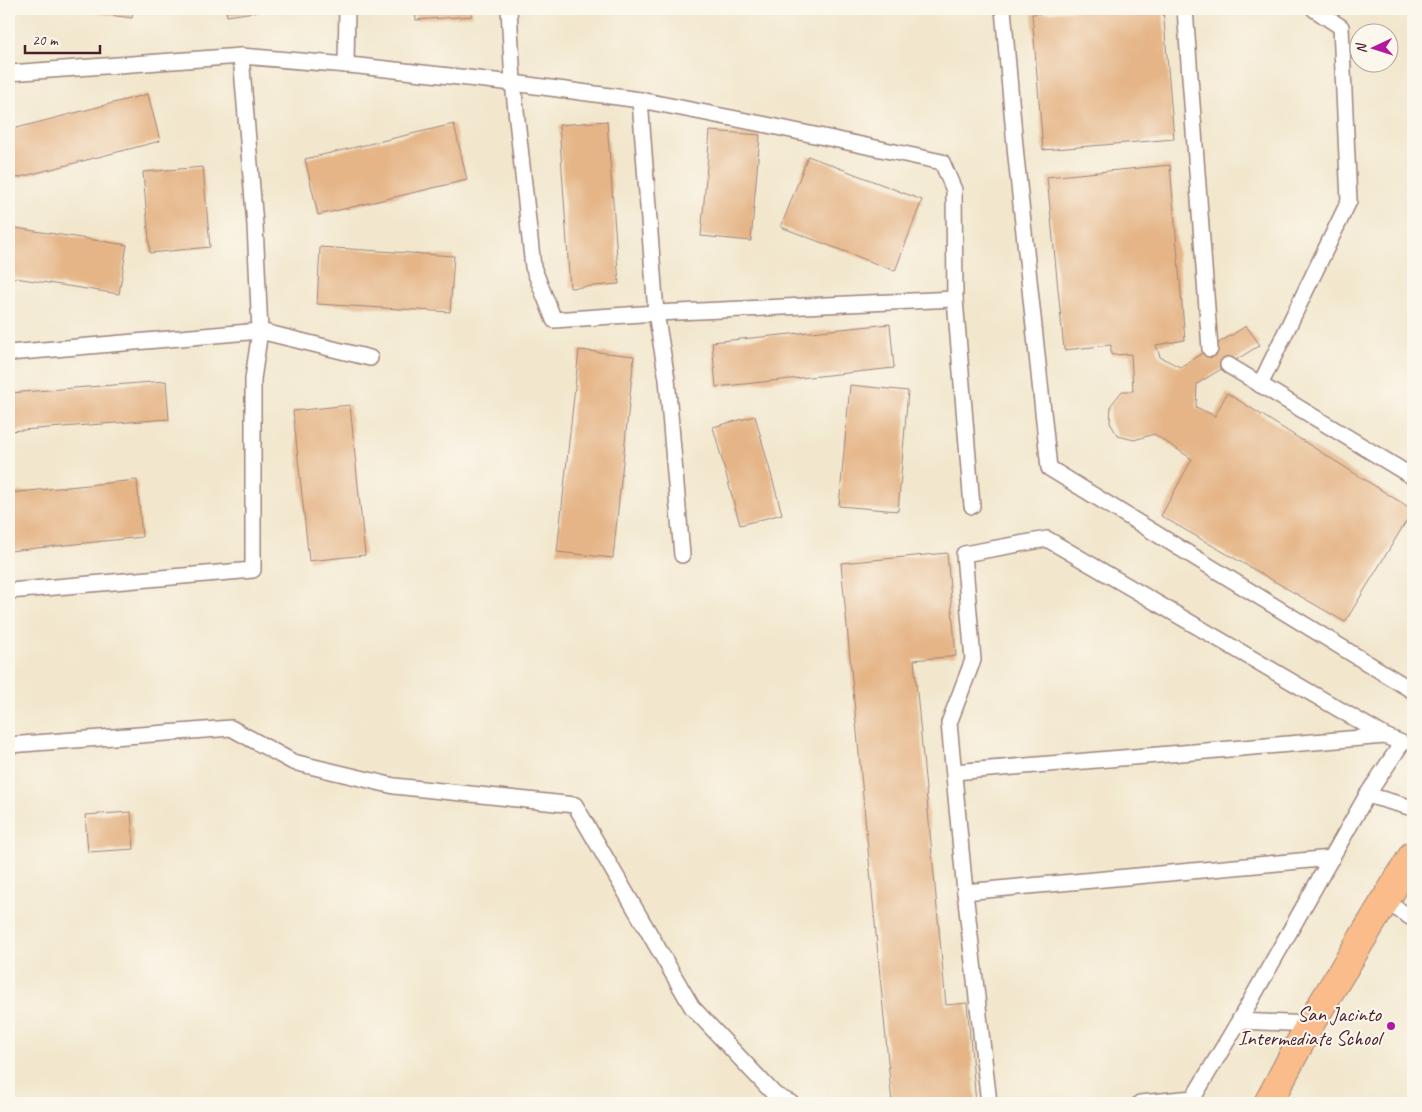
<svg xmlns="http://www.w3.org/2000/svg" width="1422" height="1112" font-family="Caveat,sans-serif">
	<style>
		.building { fill: #e5b587 }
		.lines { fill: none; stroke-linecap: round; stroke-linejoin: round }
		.service-casing { stroke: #9e837c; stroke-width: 18 }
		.primary-casing { stroke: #9e837c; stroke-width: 30 }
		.service { stroke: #fff; stroke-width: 15 }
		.primary { stroke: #f9bc8a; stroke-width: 28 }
		.poi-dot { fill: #b5179e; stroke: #fbf7ec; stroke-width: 2 }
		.labels { text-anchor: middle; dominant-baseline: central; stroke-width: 4; stroke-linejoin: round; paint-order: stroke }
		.poi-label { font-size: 21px; fill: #4a1f2b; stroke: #fbf7ec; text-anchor: end }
	</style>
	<rect width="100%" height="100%" fill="#fbf7ec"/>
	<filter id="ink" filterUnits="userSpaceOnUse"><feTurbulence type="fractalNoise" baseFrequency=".02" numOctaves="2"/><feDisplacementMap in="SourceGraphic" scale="10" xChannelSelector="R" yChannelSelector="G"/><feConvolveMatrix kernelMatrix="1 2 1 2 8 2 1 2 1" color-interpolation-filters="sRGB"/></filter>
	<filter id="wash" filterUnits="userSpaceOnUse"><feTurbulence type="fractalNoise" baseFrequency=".0096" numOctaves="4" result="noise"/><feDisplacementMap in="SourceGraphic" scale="20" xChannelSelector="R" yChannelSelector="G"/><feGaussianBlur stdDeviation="1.12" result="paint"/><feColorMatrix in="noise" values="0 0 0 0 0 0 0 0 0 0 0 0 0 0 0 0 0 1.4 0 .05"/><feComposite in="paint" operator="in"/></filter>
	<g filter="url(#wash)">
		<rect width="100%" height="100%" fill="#f2e7cd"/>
		<g id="blocks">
			<!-- building -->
			<g class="building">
				<polygon points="71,9 133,9 132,18 71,10"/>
				<polygon points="226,9 268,9 268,10 227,16"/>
				<polygon points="415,9 471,9 472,16 416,20"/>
				<polygon points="1091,9 1163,9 1174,139 1043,150 1032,14"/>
				<polygon points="148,94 160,141 9,180 9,130"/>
				<polygon points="607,121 619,284 570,288 559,125"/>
				<polygon points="454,124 467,180 318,215 305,159"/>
				<polygon points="710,131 760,135 751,241 701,236"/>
				<polygon points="808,156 922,200 895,271 781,227"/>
				<polygon points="1170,165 1185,340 1156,345 1160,357 1180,367 1246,326 1260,345 1197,384 1196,407 1215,416 1227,393 1413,510 1345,622 1161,516 1192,459 1154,434 1134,440 1118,436 1110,423 1111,405 1122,391 1133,391 1131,354 1111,355 1111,345 1064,350 1047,177"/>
				<polygon points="203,167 210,247 150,253 143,172"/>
				<polygon points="9,227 127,245 119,294 9,277"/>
				<polygon points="320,247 454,256 450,312 317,304"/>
				<polygon points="890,324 894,368 716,387 712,342"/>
				<polygon points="579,350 634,356 613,558 557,552"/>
				<polygon points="166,381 169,419 9,431 9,393"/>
				<polygon points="850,385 908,391 898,511 839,506"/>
				<polygon points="350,405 365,555 309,561 293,411"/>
				<polygon points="755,416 782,514 740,525 713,427"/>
				<polygon points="137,480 142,537 9,551 9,493"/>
				<polygon points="947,553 956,656 914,660 946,1005 967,1003 976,1103 892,1103 841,563"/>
				<polygon points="131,812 134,849 88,852 85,815"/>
			</g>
		</g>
	</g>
	<g filter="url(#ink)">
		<use href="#blocks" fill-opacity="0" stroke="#9e837c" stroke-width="1"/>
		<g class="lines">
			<defs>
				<g id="service">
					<polyline points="509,9 513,83 533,267 554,320 656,313 955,299"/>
					<polyline points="1003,9 1016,157 1049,468 1413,691"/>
					<polyline points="1185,9 1210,349"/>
					<polyline points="346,65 347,9"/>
					<polyline points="9,73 241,56 359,66 513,83 640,100 767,125 942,162 954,190 955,299 972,506"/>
					<polyline points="640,100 656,313 667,379 682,555"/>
					<polyline points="9,353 260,331 370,358"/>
					<polyline points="1228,365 1413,477"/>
					<polyline points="1260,385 1349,201 1341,27 1314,9"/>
					<polyline points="9,591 253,570 253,379 260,331 255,225 241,56"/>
					<polyline points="9,745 231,728 293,762 394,786 575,805 692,1007 775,1095 791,1103"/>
					<polyline points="954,772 1385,736"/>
					<polyline points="1367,795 1413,808"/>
					<polyline points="965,892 1332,858"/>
					<polyline points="1385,901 1413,919"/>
					<polyline points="1239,1021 1310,1024"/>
					<polyline points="989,1103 965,892 949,723 973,660 964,554 1047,539 1385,736 1402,743 1367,795 1239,1021 1193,1098 1140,1103"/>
				</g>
				<polyline id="primary" points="1268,1103 1310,1024 1413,855"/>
			</defs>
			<!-- service casing -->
			<use href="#service" class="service-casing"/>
			<!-- primary casing -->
			<use href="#primary" class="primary-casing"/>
			<!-- service -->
			<use href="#service" class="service"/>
			<!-- primary -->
			<use href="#primary" class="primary"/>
		</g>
	</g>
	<!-- markers -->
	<circle class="poi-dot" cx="1391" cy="1026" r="5"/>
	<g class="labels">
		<!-- poi labels -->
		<g class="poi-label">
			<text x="1381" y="1014">San Jacinto<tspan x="1381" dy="24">Intermediate School</tspan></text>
		</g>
	</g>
	<!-- margin -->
	<rect width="1422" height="1112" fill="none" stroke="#fbf7ec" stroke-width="30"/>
	<!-- north arrow -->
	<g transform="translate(1374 48) rotate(266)"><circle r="24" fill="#fbf7ec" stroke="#b4a19f"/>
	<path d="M0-4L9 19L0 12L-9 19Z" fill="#b5179e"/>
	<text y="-8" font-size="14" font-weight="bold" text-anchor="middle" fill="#4a1f2b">N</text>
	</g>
	<!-- scale -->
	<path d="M25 45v8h75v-8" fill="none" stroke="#4a1f2b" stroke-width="2.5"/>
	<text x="32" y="45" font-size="15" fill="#4a1f2b" stroke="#fbf7ec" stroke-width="4" paint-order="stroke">20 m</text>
</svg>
